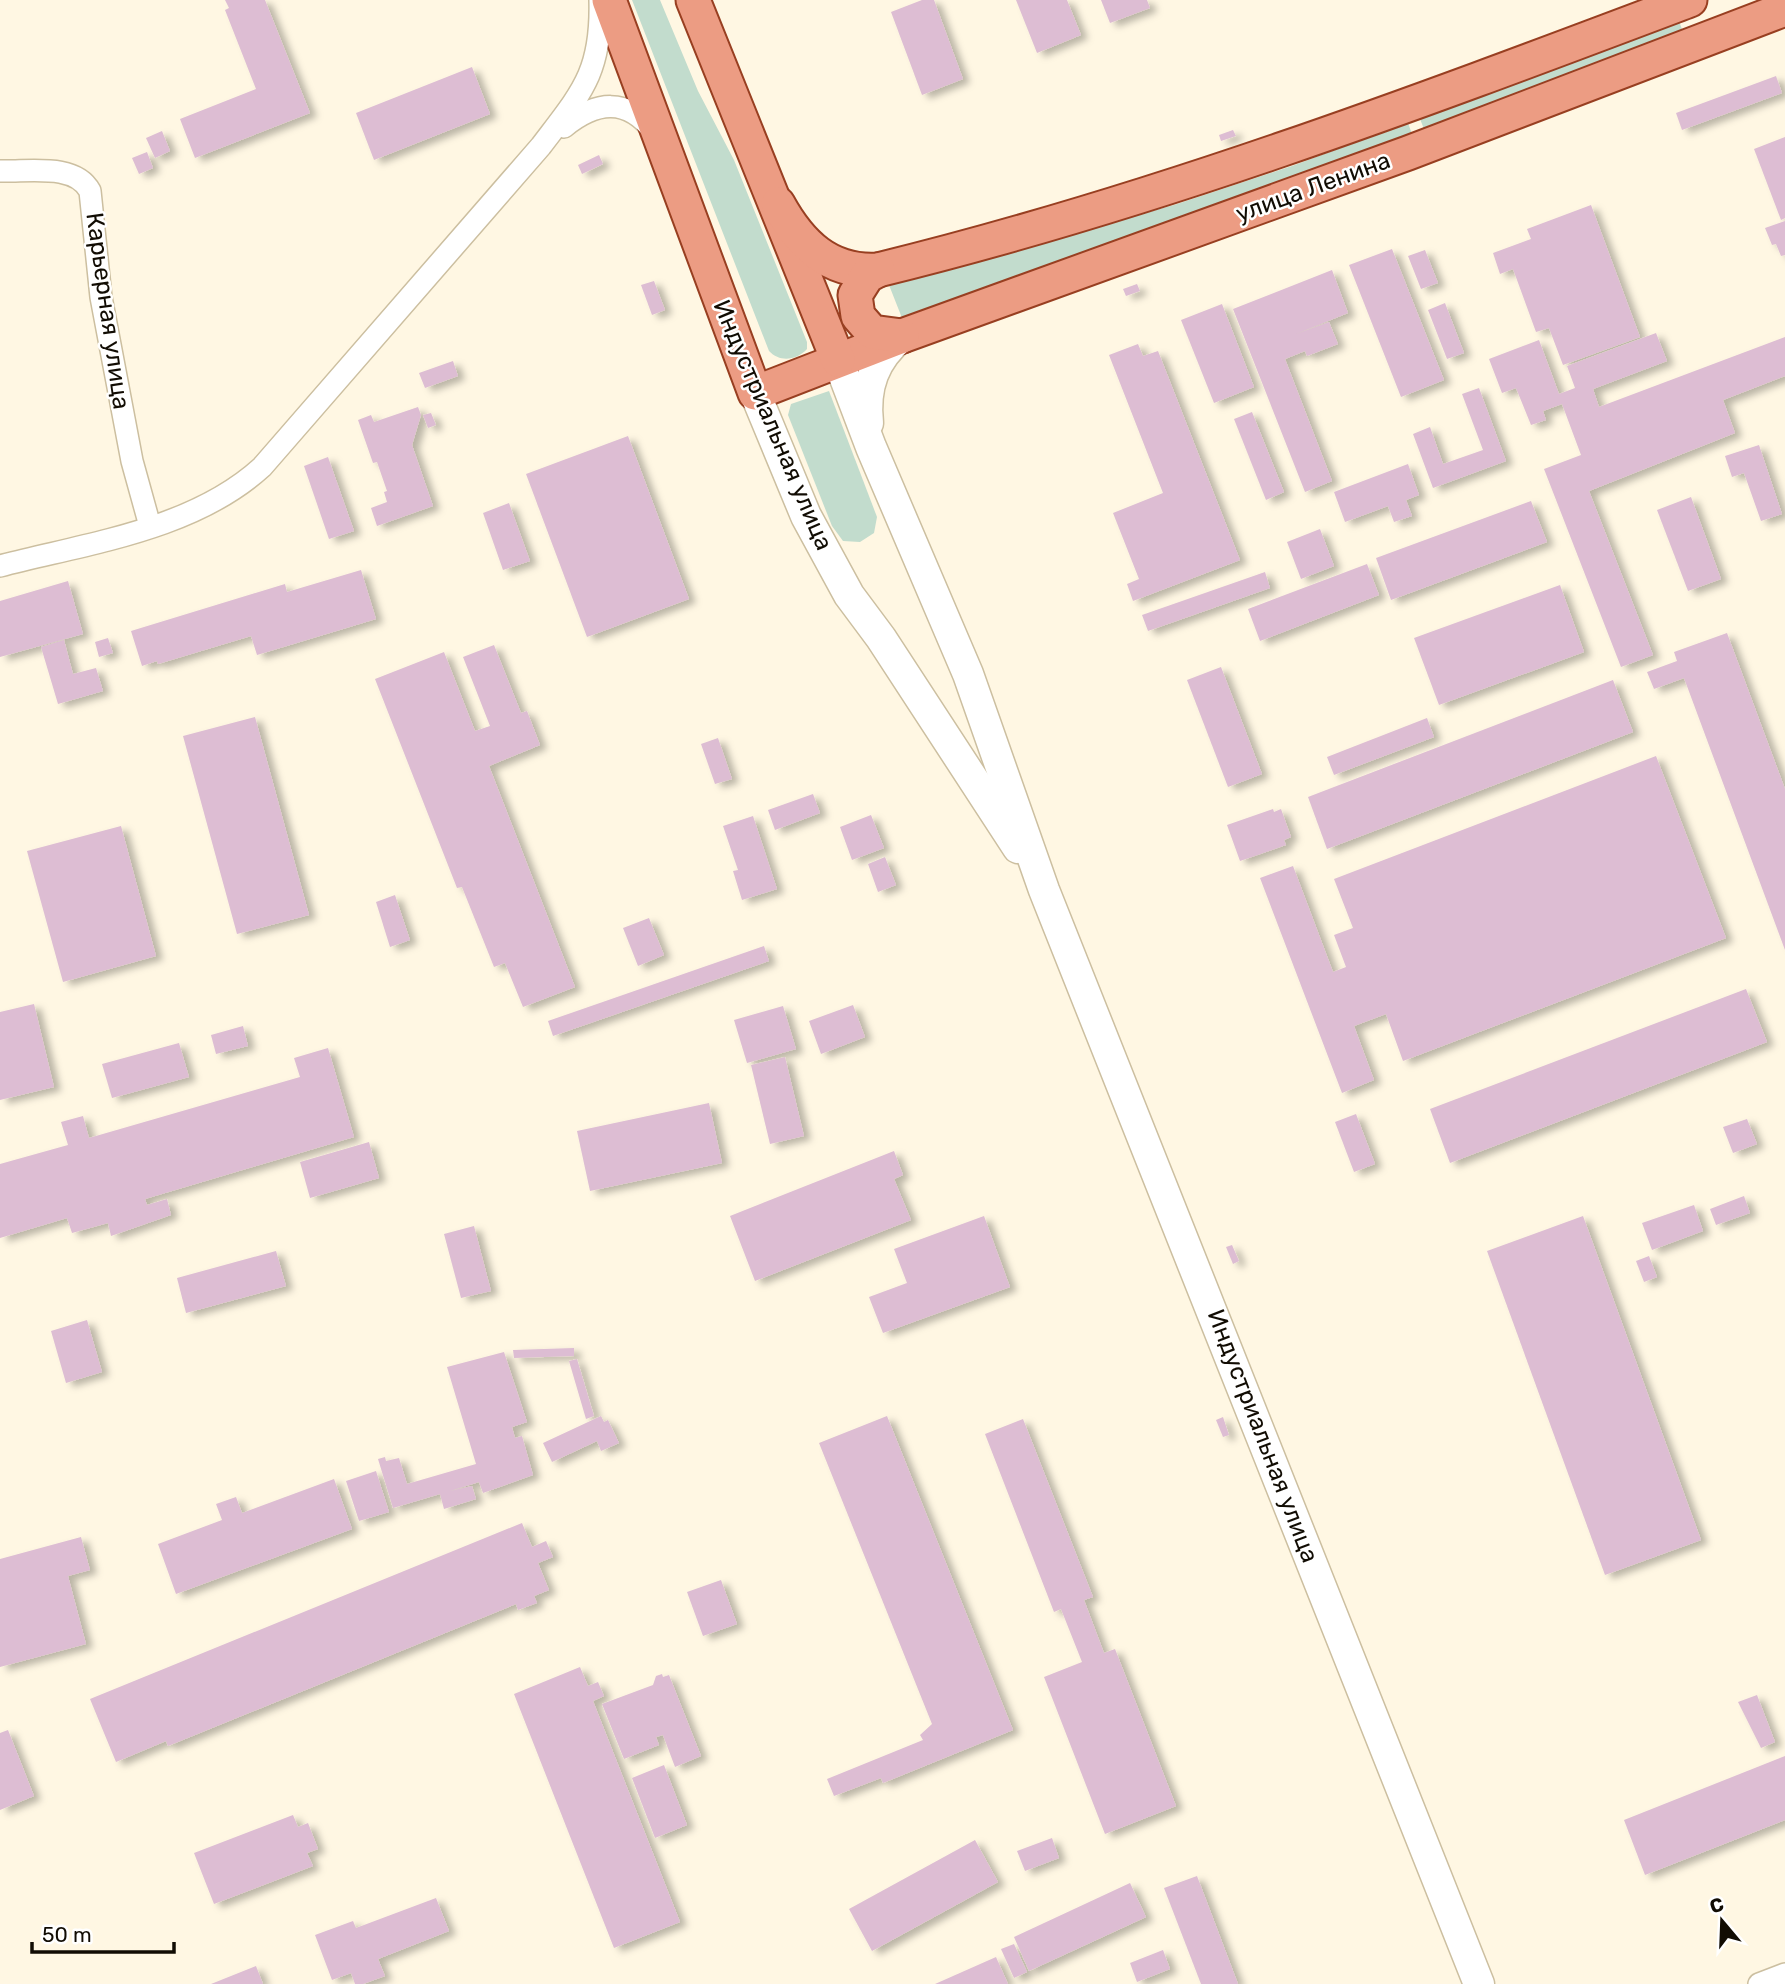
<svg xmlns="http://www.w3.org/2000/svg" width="1785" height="1984" font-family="Rubik,sans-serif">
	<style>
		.green { fill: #c2dccd }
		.building { fill: #ddbdd3; filter: url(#shadow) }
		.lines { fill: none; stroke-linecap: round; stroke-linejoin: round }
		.minor-casing { stroke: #ccbfa0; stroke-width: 24 }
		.secondary-casing { stroke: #ccbfa0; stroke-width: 33 }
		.primary-casing { stroke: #983f21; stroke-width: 37 }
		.minor { stroke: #fff; stroke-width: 21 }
		.secondary { stroke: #fff; stroke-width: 30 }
		.primary { stroke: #ec9c83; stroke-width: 33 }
		.labels { text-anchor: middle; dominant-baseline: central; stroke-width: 5; stroke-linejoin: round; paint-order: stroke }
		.street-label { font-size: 24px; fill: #110c03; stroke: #fff }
	</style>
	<defs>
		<filter id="shadow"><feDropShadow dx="7" dy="4" stdDeviation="3.5" flood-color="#0004"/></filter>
	</defs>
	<rect width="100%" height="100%" fill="#fff7e3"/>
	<!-- green -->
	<g class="green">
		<path d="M 632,0 L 660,0 L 698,91 L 734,160 L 807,342 L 807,349 C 797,360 780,363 769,351 Z"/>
		<polygon points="1679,21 1683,32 1424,129 1420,119"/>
		<polygon points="1408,123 1412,134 902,318 889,285 1174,205 1292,166"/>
		<polygon points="829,391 877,517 874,533 860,542 843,541 832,526 788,415 791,404"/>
	</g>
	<!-- building -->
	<g class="building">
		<polygon points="225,0 265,0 310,113 195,158 180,119 256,89 225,10 229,8"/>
		<polygon points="922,0 934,0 963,79 922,95 891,12"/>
		<polygon points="1016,0 1067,0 1081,35 1037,53"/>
		<polygon points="1101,0 1147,0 1150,8 1110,23"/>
		<polygon points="472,67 490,114 374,160 356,113"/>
		<polygon points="1776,76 1782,93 1682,130 1676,113"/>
		<polygon points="1233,130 1236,136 1221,141 1219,135"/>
		<polygon points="162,131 170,151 155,158 146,138"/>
		<polygon points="1785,137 1785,218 1781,220 1754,149"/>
		<polygon points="147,152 153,168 139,174 132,158"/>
		<polygon points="599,155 603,164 582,174 578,165"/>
		<polygon points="1591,205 1640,337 1563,365 1549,328 1536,332 1513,269 1500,274 1493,253 1531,239 1527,229"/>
		<polygon points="1785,221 1785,255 1781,256 1776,244 1772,245 1765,228"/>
		<polygon points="1392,249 1444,380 1401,397 1349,265"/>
		<polygon points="1425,250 1438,283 1421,289 1408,256"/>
		<polygon points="1332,270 1348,313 1296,334 1329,322 1338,344 1307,356 1305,351 1285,359 1332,481 1305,492 1233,309"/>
		<polygon points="654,281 665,310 652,315 641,285"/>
		<polygon points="1137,284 1140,291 1126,296 1123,289"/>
		<polygon points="1445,303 1464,353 1447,359 1428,310"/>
		<polygon points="1222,304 1254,387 1214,403 1181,320"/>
		<polygon points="1656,333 1667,361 1593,389 1599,407 1785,337 1785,376 1723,400 1735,433 1589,491 1653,655 1621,667 1544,469 1581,455 1562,404 1543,411 1546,420 1531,425 1516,388 1502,393 1489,359 1539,340 1559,394 1575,388 1567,366"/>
		<polygon points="1138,344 1143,356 1158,351 1240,560 1133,601 1127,584 1139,579 1113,513 1163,493 1109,355"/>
		<polygon points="453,361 458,376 425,388 419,373"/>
		<polygon points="1479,388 1506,461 1433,488 1413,434 1430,427 1443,464 1483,450 1462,394"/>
		<polygon points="418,407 421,415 412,445 433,506 377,526 371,508 387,502 384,492 387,491 377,462 373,463 358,420 371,415 374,422"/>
		<polygon points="1252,412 1284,492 1266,500 1234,419"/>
		<polygon points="431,413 436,425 428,428 423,415"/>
		<polygon points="628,436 689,599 587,637 526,474"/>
		<polygon points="1759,445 1782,514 1761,521 1744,473 1732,477 1725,456"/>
		<polygon points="328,457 354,531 329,539 304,466"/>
		<polygon points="1408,464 1419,495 1406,500 1412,516 1394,522 1388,506 1345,522 1334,492"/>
		<polygon points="1691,497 1721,579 1688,591 1657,510"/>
		<polygon points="1531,501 1547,542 1391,600 1376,558"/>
		<polygon points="509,503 530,561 503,570 483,513"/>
		<polygon points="1320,529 1334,566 1301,579 1287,542"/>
		<polygon points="1367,564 1379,595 1260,641 1248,609"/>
		<polygon points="361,570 376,619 257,655 251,636 158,664 157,661 142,666 131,631 285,584 287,592"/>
		<polygon points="1265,572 1270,588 1148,631 1142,615"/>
		<polygon points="68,581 83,634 0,657 0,601"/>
		<polygon points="1560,585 1584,652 1439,705 1414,638"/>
		<polygon points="1727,633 1785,789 1785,950 1684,678 1654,689 1647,672 1677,661 1674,652"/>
		<polygon points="108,638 113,653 99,657 95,642"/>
		<polygon points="64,640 73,674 96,668 103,691 58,704 41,647"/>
		<polygon points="494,645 521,713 527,711 540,745 489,766 575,987 523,1007 505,963 494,967 462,887 457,888 375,679 444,652 475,731 490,726 463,657"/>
		<polygon points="1221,667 1262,774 1228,787 1187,680"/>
		<polygon points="1613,680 1633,732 1327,849 1308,797"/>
		<polygon points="255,717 309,915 237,934 183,736"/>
		<polygon points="1427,718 1434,737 1334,775 1327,757"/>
		<polygon points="718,738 732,779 715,784 701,744"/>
		<polygon points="1656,756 1726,938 1403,1061 1386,1014 1354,1026 1374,1080 1342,1093 1260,878 1293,866 1333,972 1346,967 1334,935 1353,928 1334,879"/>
		<polygon points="813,794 820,813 775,830 768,810"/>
		<polygon points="1273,809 1274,812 1281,809 1291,837 1284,840 1286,845 1240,861 1227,825"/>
		<polygon points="871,815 884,848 852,860 840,827"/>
		<polygon points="753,816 777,889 742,900 733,871 738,870 723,826"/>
		<polygon points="121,826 156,956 63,982 27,851"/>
		<polygon points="885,857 896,885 878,892 868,864"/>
		<polygon points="395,895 410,940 390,947 376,902"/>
		<polygon points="649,918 664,955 638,966 623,928"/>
		<polygon points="764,946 769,961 553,1036 548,1021"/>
		<polygon points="1746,989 1767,1042 1450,1163 1430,1109"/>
		<polygon points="34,1004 54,1087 0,1100 0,1012"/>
		<polygon points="853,1005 865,1037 821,1054 809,1021"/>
		<polygon points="783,1006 796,1049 747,1063 734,1020"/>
		<polygon points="243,1026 248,1046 216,1054 211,1035"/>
		<polygon points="179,1043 189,1077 112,1098 102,1064"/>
		<polygon points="328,1048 354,1137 145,1199 147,1205 167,1199 171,1215 111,1236 108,1223 72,1233 67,1218 0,1238 0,1164 68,1145 61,1122 83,1116 89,1138 300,1077 294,1058"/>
		<polygon points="785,1057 804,1136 770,1144 751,1065"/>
		<polygon points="709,1103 722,1163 590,1191 577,1131"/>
		<polygon points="1356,1114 1375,1164 1354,1172 1335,1122"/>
		<polygon points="1747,1119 1757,1144 1733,1153 1723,1127"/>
		<polygon points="369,1142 379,1178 310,1198 300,1162"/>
		<polygon points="894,1151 903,1175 894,1179 911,1220 755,1281 730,1216"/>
		<polygon points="1744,1196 1750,1213 1716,1225 1710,1209"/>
		<polygon points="1694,1205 1703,1231 1652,1250 1642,1223"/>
		<polygon points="984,1216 1010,1287 883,1333 869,1297 907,1283 894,1249"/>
		<polygon points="1583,1216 1701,1540 1605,1575 1487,1251"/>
		<polygon points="474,1226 491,1291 461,1298 444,1234"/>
		<polygon points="1232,1245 1239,1261 1233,1264 1226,1247"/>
		<polygon points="276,1251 286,1286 186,1313 177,1278"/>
		<polygon points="1649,1256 1657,1277 1644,1282 1636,1261"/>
		<polygon points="87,1320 102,1372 66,1383 51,1331"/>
		<polygon points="574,1348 574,1356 514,1358 513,1350"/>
		<polygon points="504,1352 527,1422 512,1427 515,1438 522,1436 533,1475 483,1493 479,1482 450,1491 472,1486 476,1499 444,1509 440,1494 393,1508 378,1459 385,1457 386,1461 399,1458 407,1484 476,1464 447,1367"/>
		<polygon points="577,1359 594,1416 586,1419 569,1361"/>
		<polygon points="601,1416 604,1422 608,1420 619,1443 601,1451 597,1441 552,1462 543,1443"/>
		<polygon points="887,1416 1013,1730 883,1783 881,1778 834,1796 827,1779 923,1740 920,1735 932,1724 819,1443"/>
		<polygon points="1223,1417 1229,1435 1223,1437 1216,1420"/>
		<polygon points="1023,1419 1093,1597 1084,1600 1104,1653 1115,1649 1176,1806 1105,1834 1044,1677 1082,1662 1061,1609 1054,1612 985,1434"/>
		<polygon points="376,1471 389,1512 359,1521 346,1481"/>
		<polygon points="334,1479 352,1529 176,1594 158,1544 222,1520 216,1504 236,1497 242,1513"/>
		<polygon points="522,1523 532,1547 546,1541 553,1557 538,1563 549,1590 534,1596 537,1603 518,1610 516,1604 168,1746 166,1741 116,1762 90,1699"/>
		<polygon points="81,1537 90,1570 68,1576 86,1644 0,1667 0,1559"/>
		<polygon points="721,1580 737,1624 703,1636 687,1592"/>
		<polygon points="580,1667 588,1686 598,1682 604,1696 593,1701 680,1922 614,1948 514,1694"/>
		<polygon points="662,1674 663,1677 669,1675 701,1756 675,1767 663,1735 656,1737 659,1745 624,1759 602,1704 653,1685 656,1676"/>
		<polygon points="1757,1695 1775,1742 1761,1748 1738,1702"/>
		<polygon points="8,1730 34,1796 0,1810 0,1733"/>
		<polygon points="1785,1756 1785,1820 1645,1875 1624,1820"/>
		<polygon points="664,1765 687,1825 655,1838 632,1778"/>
		<polygon points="293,1815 298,1827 308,1823 318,1849 307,1853 313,1866 214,1904 194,1853"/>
		<polygon points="1052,1838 1059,1858 1025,1871 1017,1851"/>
		<polygon points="975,1840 998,1882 872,1951 849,1909"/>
		<polygon points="1197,1876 1238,1984 1201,1984 1164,1888"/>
		<polygon points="1130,1883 1146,1917 1029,1971 1014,1937"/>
		<polygon points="436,1898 449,1931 378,1959 385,1976 363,1984 355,1984 351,1973 332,1980 315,1935 353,1921 356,1928"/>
		<polygon points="1014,1944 1027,1972 1014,1978 1001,1949"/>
		<polygon points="1163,1950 1170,1969 1137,1982 1130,1963"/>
		<polygon points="996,1957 1008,1984 935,1984"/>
		<polygon points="256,1966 263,1984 211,1984"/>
	</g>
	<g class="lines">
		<defs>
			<g id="minor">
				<path d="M 564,127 C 596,101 627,97 654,132"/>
				<path d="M 0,171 C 29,172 75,163 90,191 L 101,297 L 132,461 L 150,526"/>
				<path d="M 0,566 C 88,543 193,530 262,467 L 541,146 C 582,92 602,72 600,0"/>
				<polyline points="1759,1984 1785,1974"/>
			</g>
			<g id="secondary">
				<polyline points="838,360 871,447 968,674 1044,890 1479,1984"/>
				<polyline points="755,393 806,516 849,595 881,638 1018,848"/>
				<path d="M 868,423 C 864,387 874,359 902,336"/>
			</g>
			<g id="primary">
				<polyline points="609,0 755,393 902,336 1408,153 1785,9"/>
				<polyline points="693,0 838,360"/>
				<path d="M 778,204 C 800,244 829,273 878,270 C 1156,202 1422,101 1690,0"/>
				<polyline points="878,270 867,276 855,295 858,316 872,332 902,336"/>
			</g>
		</defs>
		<!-- minor casing -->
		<use href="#minor" class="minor-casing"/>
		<!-- secondary casing -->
		<use href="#secondary" class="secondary-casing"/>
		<!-- primary casing -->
		<use href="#primary" class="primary-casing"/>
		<!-- minor -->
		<use href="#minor" class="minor"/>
		<!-- secondary -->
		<use href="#secondary" class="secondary"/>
		<!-- primary -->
		<use href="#primary" class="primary"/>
	</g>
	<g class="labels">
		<!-- street labels -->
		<g class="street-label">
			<text transform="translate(1313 187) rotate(-20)">улица Ленина</text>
			<text transform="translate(108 311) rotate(82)">Карьерная улица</text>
			<text transform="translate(773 425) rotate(67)">Индустриальная улица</text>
			<text transform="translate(1263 1436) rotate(69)">Индустриальная улица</text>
		</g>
	</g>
	<!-- north arrow -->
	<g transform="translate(1722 1921) rotate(341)" stroke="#ffffff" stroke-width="5" paint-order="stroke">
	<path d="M0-5L12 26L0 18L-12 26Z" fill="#110c03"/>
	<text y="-10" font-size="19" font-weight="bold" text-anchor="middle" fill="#110c03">С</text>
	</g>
	<!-- scale -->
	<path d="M32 1942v10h142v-10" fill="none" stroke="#110c03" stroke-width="3.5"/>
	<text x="42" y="1942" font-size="21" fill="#110c03" stroke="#ffffff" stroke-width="5" paint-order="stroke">50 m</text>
</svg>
